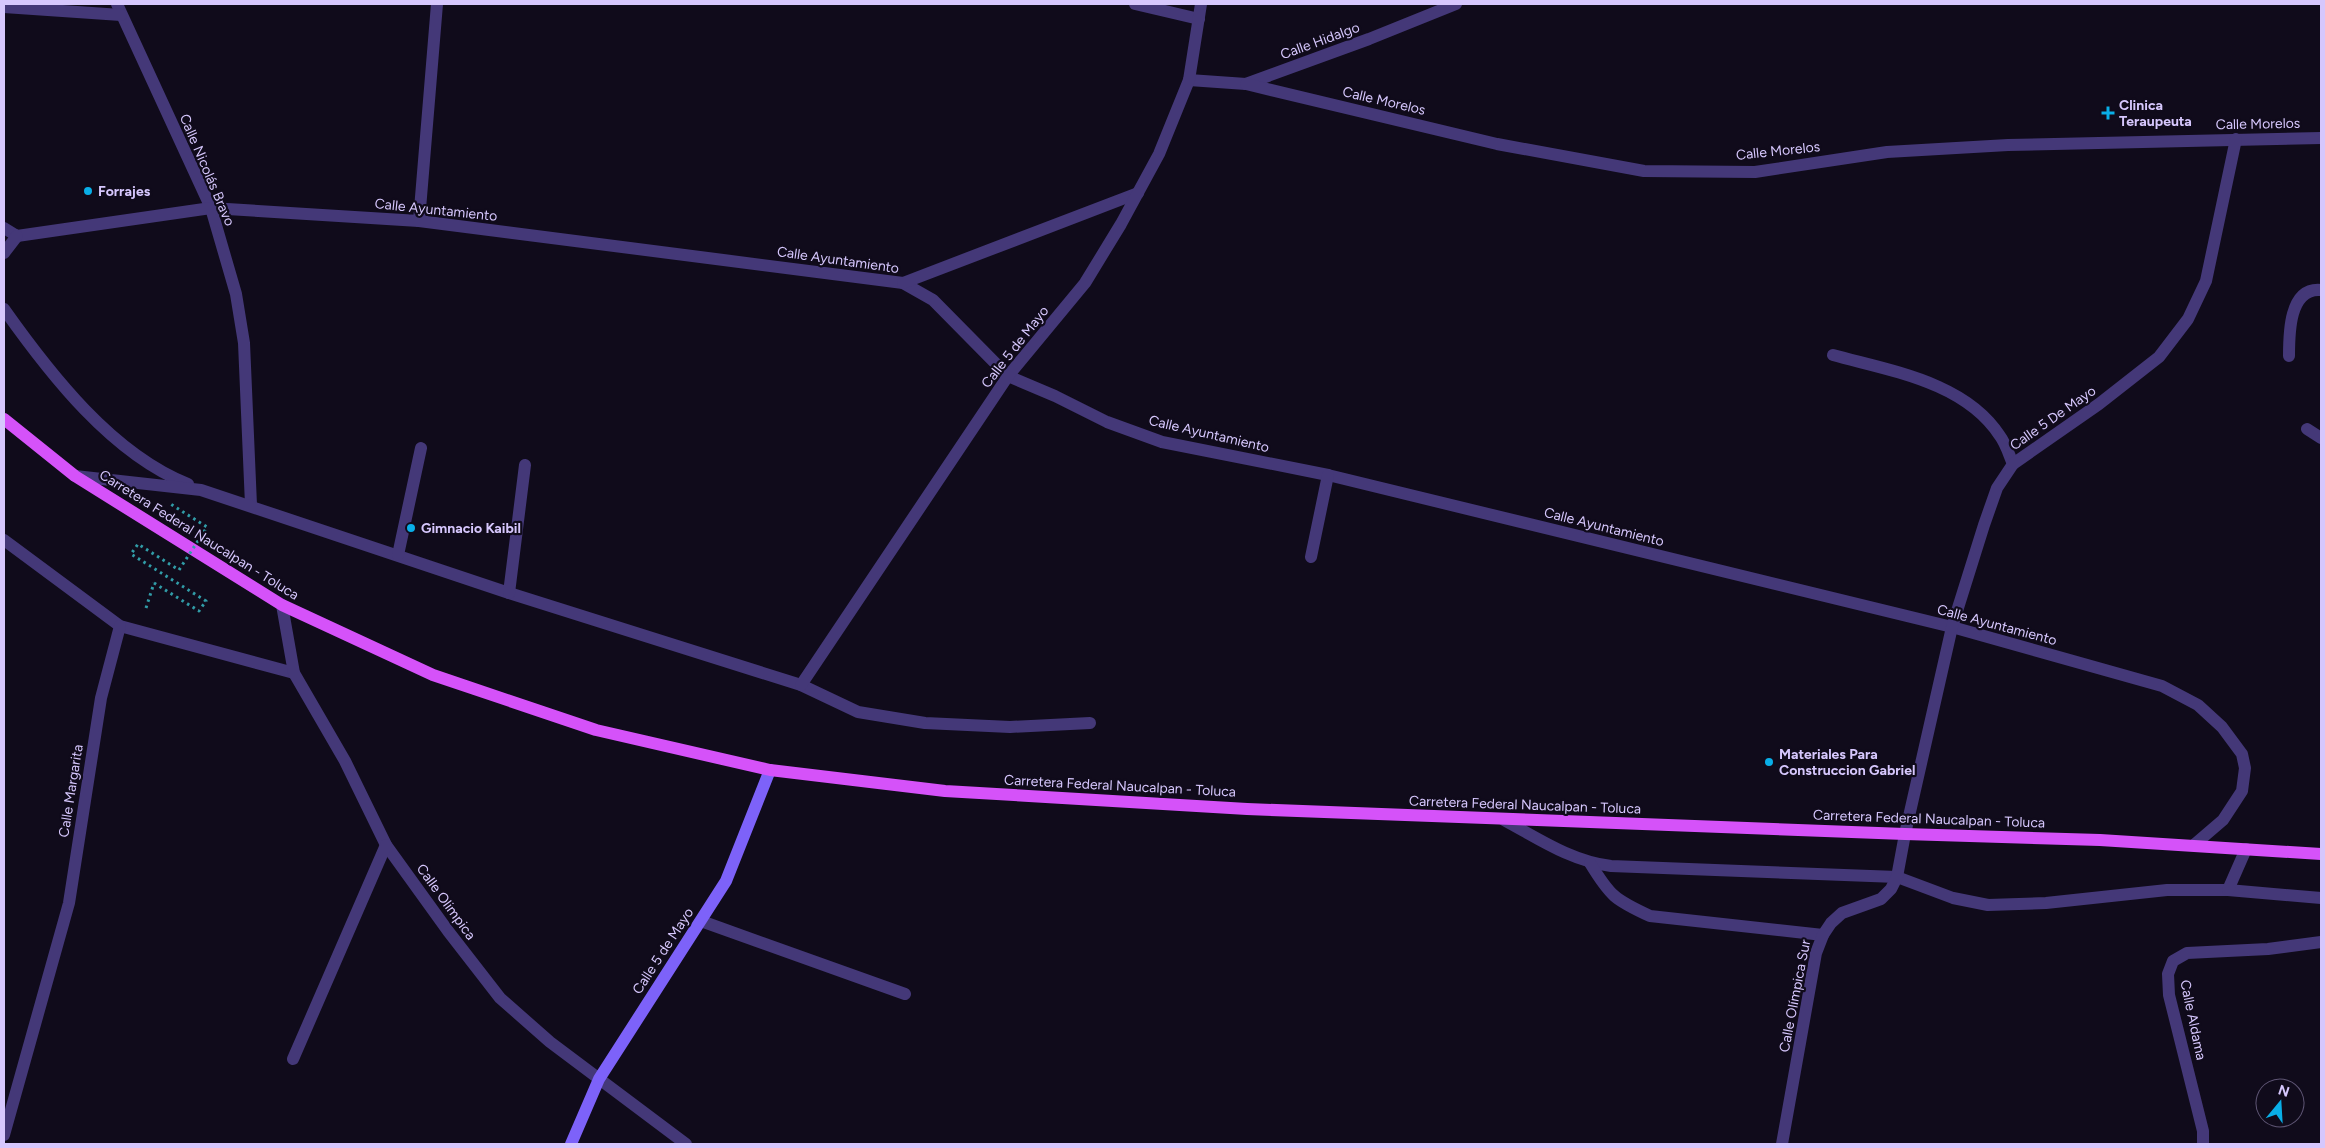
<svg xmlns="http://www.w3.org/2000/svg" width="2325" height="1148" font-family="Figtree,sans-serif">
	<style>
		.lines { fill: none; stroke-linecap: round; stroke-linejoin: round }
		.path { stroke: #319ca7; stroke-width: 3; stroke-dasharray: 2.5 4; stroke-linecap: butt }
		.lane { stroke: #443878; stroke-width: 12 }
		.street { stroke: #443878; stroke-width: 12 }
		.secondary { stroke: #7d62f9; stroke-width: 12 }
		.primary { stroke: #d552f9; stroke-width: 12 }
		.path-bridge { stroke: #319ca7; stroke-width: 3; stroke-dasharray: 2.5 4; stroke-linecap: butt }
		.poi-dot { fill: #09aee7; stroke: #100b1b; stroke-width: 2 }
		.labels { text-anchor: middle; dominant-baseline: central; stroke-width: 4.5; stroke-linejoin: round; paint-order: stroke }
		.street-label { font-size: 14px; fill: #d6c7fd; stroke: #100b1b }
		.poi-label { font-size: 14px; font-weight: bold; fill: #d6c7fd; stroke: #100b1b; text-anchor: start }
	</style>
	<rect width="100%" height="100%" fill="#100b1b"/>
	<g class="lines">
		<!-- path -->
		<polyline class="path" points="146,608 154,583"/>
		<!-- lane -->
		<polyline class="lane" points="701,921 905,994"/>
		<!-- street -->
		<g class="street">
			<polyline points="117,4 211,208 236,294 244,343 251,505"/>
			<polyline points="1135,4 1199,19"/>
			<polyline points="4,7 121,15"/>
			<polyline points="1189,80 1246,84 1369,39 1456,4"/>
			<polyline points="1246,84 1497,144 1644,171 1755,172 1887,152 2008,145 2321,138"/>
			<polyline points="419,221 437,4"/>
			<polyline points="4,228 17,236 211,208 419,221 903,283 933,300 1008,376 1055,396 1107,422 1162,442 1328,475 1952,627 2162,686 2198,705 2222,727 2242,754 2245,768 2242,791 2223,820 2195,844"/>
			<polyline points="4,253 17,236"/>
			<polyline points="903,283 1138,193"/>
			<path d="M 4,309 C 50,374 112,454 188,484"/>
			<path d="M 1833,355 C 1891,371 1965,382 2000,436 C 2006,444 2009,455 2013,464"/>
			<path d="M 2289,356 C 2289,334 2289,287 2321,290"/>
			<polyline points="2307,429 2321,438"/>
			<polyline points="75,476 201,490 509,593 801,685 858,712 925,723 1010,727 1090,723"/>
			<polyline points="4,540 120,626 294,673"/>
			<polyline points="398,555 421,448"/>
			<polyline points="1311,557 1328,475"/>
			<polyline points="509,593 525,465"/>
			<polyline points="282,605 294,673 345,761 386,845 448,931 500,998 550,1042 686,1144"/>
			<polyline points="801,685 1008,376 1085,283 1121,224 1159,154 1189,80 1201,4"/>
			<path d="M 1504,820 C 1539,839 1571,861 1611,866 L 1897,877 L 1953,898 L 1988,905 L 2046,903 L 2167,890 L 2228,890 L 2321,898"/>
			<path d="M 1590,863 C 1610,896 1615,900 1650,916 L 1823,935"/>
			<polyline points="2228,890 2246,849"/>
			<polyline points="293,1059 386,845"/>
			<polyline points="4,1135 69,903 101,698 120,626"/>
			<polyline points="1782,1144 1816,953 1823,935 1831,923 1842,913 1881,899 1891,889 1897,877 1905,834 1952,627 1984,525 1997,488 2013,464 2099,404 2159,357 2188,319 2206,281 2236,139"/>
			<polyline points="2203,1144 2203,1131 2169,995 2168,974 2173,961 2187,953 2268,949 2321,942"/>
		</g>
		<!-- secondary -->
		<polyline class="secondary" points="571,1144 599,1079 726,881 770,770"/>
		<!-- primary -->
		<polyline class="primary" points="4,419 75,476 282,605 433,675 596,730 770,770 945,791 1247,809 1905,834 2100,840 2321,854"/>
		<!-- path-bridge -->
		<polyline class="path-bridge" points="154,583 199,611 206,601 131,554 138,544 179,570 207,527 169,503"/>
	</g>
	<!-- markers -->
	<g class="poi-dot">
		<path d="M2105.5 105.5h5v5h5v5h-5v5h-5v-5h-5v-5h5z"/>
		<circle cx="88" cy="191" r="5"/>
		<circle cx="411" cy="528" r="5"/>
		<circle cx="1769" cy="762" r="5"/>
	</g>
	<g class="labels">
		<!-- street labels -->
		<g class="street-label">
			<text transform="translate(1320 41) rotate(-20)">Calle Hidalgo</text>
			<text transform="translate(1384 101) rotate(13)">Calle Morelos</text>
			<text transform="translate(2258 124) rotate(-1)">Calle Morelos</text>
			<text transform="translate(1778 151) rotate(-6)">Calle Morelos</text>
			<text transform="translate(207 170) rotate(67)">Calle Nicolás Bravo</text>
			<text transform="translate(436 210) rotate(6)">Calle Ayuntamiento</text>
			<text transform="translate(838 260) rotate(8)">Calle Ayuntamiento</text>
			<text transform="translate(1015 347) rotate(-52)">Calle 5 de Mayo</text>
			<text transform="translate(2053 418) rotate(-35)">Calle 5 De Mayo</text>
			<text transform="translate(1209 434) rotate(13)">Calle Ayuntamiento</text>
			<text transform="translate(1604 527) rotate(14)">Calle Ayuntamiento</text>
			<text transform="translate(199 535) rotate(32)">Carretera Federal Naucalpan - Toluca</text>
			<text transform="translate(1997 625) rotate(15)">Calle Ayuntamiento</text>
			<text transform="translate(1120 786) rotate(3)">Carretera Federal Naucalpan - Toluca</text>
			<text transform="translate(71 791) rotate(-81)">Calle Margarita</text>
			<text transform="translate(1525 805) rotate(2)">Carretera Federal Naucalpan - Toluca</text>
			<text transform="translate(1929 819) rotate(2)">Carretera Federal Naucalpan - Toluca</text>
			<text transform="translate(446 902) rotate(54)">Calle Olimpica</text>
			<text transform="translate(663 951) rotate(-57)">Calle 5 de Mayo</text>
			<text transform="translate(1795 996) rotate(-79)">Calle Olímpica Sur</text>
			<text transform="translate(2193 1020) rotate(78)">Calle Aldama</text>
		</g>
		<!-- poi labels -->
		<g class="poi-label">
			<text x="2119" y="105">Clinica<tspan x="2119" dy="16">Teraupeuta</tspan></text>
			<text x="98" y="191">Forrajes</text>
			<text x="421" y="528">Gimnacio Kaibil</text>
			<text x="1779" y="754">Materiales Para<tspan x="1779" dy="16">Construccion Gabriel</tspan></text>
		</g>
	</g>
	<!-- border -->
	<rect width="2325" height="1148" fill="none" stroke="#d6c7fd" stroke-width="10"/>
	<!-- north arrow -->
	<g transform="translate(2280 1103) rotate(18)"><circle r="24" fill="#100b1b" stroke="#5f5675"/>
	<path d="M0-4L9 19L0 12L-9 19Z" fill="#09aee7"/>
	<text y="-8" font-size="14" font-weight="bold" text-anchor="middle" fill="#d6c7fd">N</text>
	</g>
</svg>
